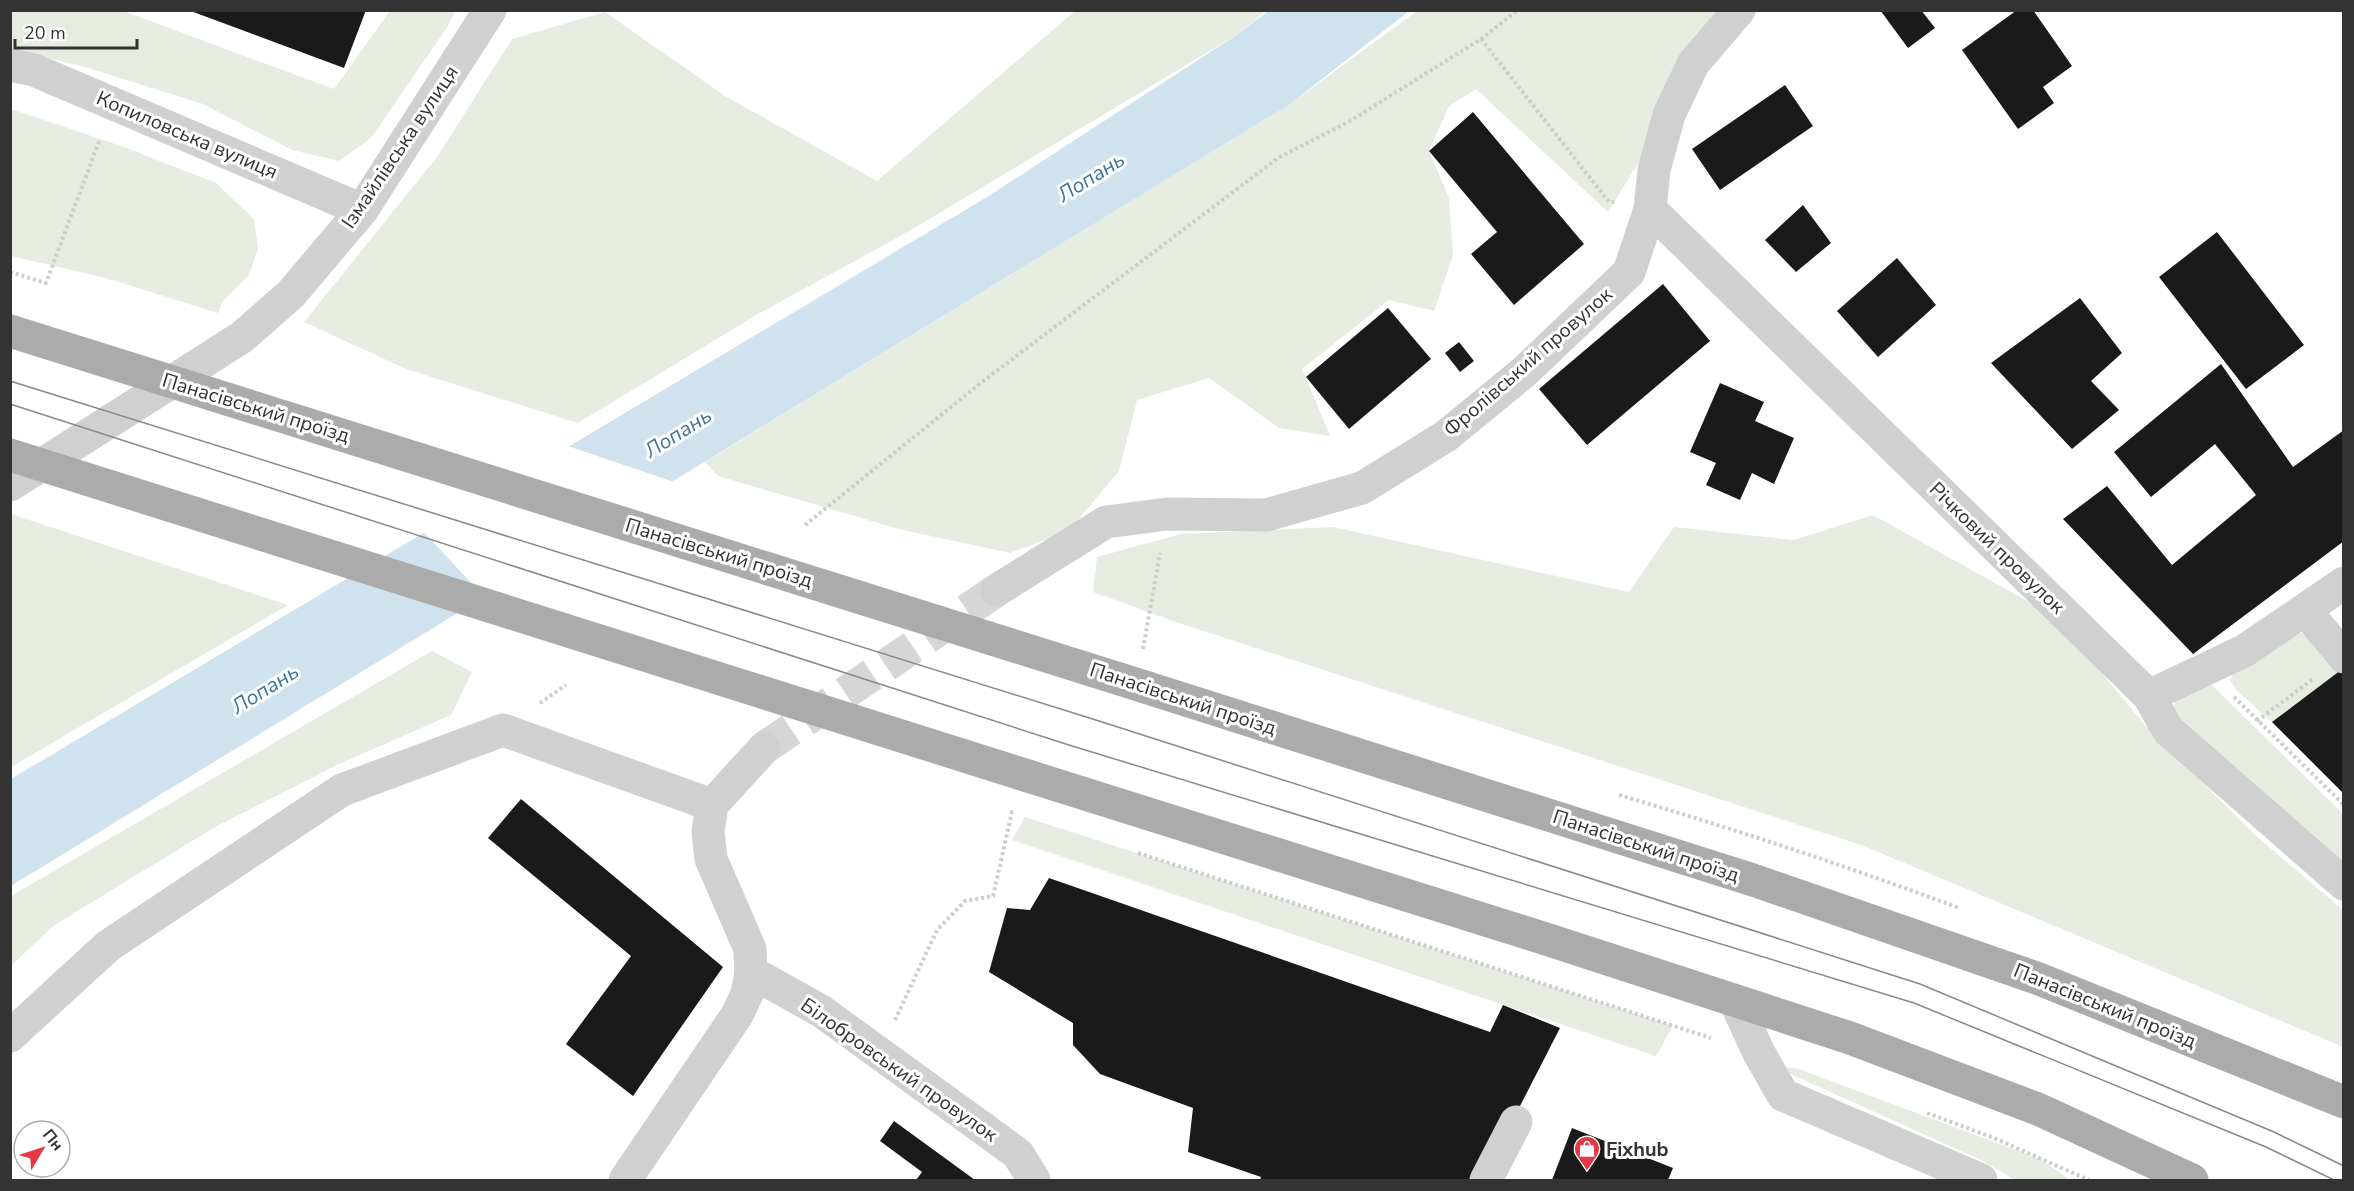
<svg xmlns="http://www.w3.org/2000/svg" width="2354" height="1191" font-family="'Nunito Sans',sans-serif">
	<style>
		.green { fill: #e6ecdf }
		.water { fill: #cfe2ee }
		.pier { fill: #fff }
		.building { fill: #1a1a1a }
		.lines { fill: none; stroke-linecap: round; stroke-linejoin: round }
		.minor-tunnel { stroke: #d6d6d6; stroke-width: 33; stroke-dasharray: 33 16; stroke-linecap: butt }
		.path { stroke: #cdcdcd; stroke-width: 4; stroke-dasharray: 3 3; stroke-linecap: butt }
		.minor { stroke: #d0d0d0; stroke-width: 33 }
		.major { stroke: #ababab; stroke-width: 33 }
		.tram { stroke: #888; stroke-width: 1.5 }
		.major-bridge { stroke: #ababab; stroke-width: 33 }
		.labels { text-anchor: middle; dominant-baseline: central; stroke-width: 6; stroke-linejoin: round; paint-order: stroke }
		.street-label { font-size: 20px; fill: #333; stroke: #fff }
		.poi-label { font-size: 20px; font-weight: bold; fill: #333; stroke: #fff; text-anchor: start }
		.water-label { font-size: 21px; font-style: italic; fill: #3f7597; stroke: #fff }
	</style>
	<rect width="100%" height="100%" fill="#fff"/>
	<!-- green -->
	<g class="green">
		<polygon points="11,11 123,11 334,89 390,11 455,11 448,26 371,138 339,161 292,150 203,104 85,67 11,49"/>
		<polygon points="1075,11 1266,11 1238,34 906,233 758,314 578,423 406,369 304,322 437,157 512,39 605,12 725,96 877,181"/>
		<polygon points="1417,11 1747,11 1674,105 1608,212 1476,89 1449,106 1429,151 1449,198 1453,255 1434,311 1389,300 1302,369 1330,436 1279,428 1209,378 1137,400 1119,471 1068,532 1010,553 899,529 718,476 705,462 1290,104"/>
		<polygon points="11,109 121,146 216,183 254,219 258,248 249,275 223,301 218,313 106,278 11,256"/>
		<polygon points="11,514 288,605 11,767"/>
		<polygon points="1873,515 2056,617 2143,723 2256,836 2343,910 2343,1047 1864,846 1176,622 1093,592 1097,557 1181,534 1333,527 1629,592 1674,527 1794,540"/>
		<polygon points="2303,633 2341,670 2272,722 2236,690 2230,680 2234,673 2294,635"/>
		<polygon points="432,651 472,672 451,715 339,764 215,827 53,926 11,966 11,896"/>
		<polygon points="2212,685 2343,814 2343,866 2185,730 2173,707 2176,699"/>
		<polygon points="1025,817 1673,1026 1656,1056 1012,840"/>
		<polygon points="1775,1067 1796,1068 2040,1159 2070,1180 2015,1180 1983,1161"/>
	</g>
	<!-- water -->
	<polygon class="water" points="1268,11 1409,11 1290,104 11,886 11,779 987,197 1238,34"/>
	<!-- pier -->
	<polygon class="pier" points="565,445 677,483 486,599 422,530"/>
	<!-- building -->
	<g class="building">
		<polygon points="188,10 366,10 344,68"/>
		<polygon points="1880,10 1921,10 1935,28 1908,48"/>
		<polygon points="2017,10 2033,10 2072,66 2043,87 2054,103 2018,129 1962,50"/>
		<polygon points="1785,85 1813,126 1720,190 1692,149"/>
		<polygon points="1473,112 1584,244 1514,305 1471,254 1497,232 1429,151"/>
		<polygon points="1803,205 1831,243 1796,272 1765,240"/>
		<polygon points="2217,232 2304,345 2246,389 2159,277"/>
		<polygon points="1897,258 1936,305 1878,357 1837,311"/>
		<polygon points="1663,284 1710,341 1587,445 1539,389"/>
		<polygon points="2080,298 2122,353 2091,381 2119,410 2072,449 1991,363"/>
		<polygon points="1388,308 1431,359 1349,429 1306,377"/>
		<polygon points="1459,342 1474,361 1460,372 1445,353"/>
		<polygon points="2221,364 2293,467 2344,430 2344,541 2193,654 2063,519 2107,486 2172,565 2256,495 2215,444 2151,497 2114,452"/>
		<polygon points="1720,383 1764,402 1755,421 1794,438 1774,484 1752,473 1740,500 1706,485 1716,463 1690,452"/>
		<polygon points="2341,670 2344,672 2344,794 2272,722"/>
		<polygon points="521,799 723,967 633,1096 566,1044 631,956 488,838"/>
		<polygon points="1049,878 1490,1032 1503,1005 1560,1028 1482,1180 1260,1180 1261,1177 1188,1152 1193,1108 1100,1074 1073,1045 1073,1023 989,972 1007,908 1030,910"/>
		<polygon points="894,1121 975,1180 916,1180 922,1172 880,1141"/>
		<polygon points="1572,1128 1673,1168 1668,1180 1552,1180"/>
	</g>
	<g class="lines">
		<!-- minor-tunnel -->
		<polyline class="minor-tunnel" points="764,748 997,590"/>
		<!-- path -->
		<g class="path">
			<polyline points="1481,39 1609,202 1614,202"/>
			<polyline points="10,272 46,283 100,139"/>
			<polyline points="805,525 982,382 1278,158 1350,121 1481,39 1518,10"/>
			<polyline points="1143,649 1160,553"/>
			<polyline points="2234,697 2344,805"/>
			<polyline points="540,703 566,685"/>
			<polyline points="2257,721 2313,679"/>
			<path d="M 1619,795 C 1734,829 1847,866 1959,908"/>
			<polyline points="1138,853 1711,1038"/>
			<polyline points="895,1020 937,930 965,901 993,896 1012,812 1014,813"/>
			<polyline points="1927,1113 1994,1138 2089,1180"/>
		</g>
		<!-- minor -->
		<g class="minor">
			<polyline points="10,65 34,70 362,210"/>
			<polyline points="1650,209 2149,696 2168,730 2344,884"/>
			<polyline points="10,485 242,337 291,294 362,210 490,10"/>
			<polyline points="997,590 1106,522 1167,514 1266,515 1362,488 1446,436 1524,372 1629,272 1650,209 1654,170 1669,115 1693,64 1739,10"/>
			<polyline points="2305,610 2344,657"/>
			<polyline points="2149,696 2244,651 2344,583"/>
			<polyline points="751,972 821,1011 1018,1154 1034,1180"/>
			<polyline points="1735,1001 1759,1053 1783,1095 1981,1180"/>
			<polyline points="10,1036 108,946 342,790 503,730 712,805"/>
			<polyline points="625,1180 737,1015 747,994 751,972 750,949 711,859 708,832 712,805 764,748"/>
			<polyline points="1486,1180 1516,1122"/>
		</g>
		<!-- major -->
		<g class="major">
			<polyline points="1145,687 1753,880 2039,979 2344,1102"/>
			<polyline points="1028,776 1546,939 1850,1038 2040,1110 2192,1180"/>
		</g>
		<!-- tram -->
		<g class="tram">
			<polyline points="10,381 1099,721 1920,984 2274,1132 2344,1166"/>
			<polyline points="10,404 1069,745 1914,1003 2266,1147 2334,1180"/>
		</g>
		<!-- major-bridge -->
		<g class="major-bridge">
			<polyline points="10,331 1145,687"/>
			<polyline points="10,455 1028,776"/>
		</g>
	</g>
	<!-- icons -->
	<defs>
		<symbol id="shop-pin" viewBox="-11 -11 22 30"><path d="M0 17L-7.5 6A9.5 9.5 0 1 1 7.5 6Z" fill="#e63946" stroke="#fff"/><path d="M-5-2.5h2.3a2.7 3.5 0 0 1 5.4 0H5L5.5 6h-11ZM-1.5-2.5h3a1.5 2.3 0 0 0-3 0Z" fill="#fff"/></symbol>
	</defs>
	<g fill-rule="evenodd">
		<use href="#shop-pin" x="1572" y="1134" width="30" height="40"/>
	</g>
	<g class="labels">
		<!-- street labels -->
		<g class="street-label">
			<text transform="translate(187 135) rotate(23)">Копиловська вулиця</text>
			<text transform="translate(400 147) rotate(-56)">Ізмайлівська вулиця</text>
			<text transform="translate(1528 362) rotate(-41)">Фролівський провулок</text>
			<text transform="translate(256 408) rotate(17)">Панасівський проїзд</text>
			<text transform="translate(1997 548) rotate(44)">Річковий провулок</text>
			<text transform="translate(719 553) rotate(17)">Панасівський проїзд</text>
			<text transform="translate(1183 699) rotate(18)">Панасівський проїзд</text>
			<text transform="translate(1646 846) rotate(18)">Панасівський проїзд</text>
			<text transform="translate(2105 1006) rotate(22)">Панасівський проїзд</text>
			<text transform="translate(899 1070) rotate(35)">Білобровський провулок</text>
		</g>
		<!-- poi labels -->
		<g class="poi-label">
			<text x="1606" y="1149">Fixhub</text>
		</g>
		<!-- water labels -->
		<g class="water-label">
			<text transform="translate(1091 177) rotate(-32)">Лопань</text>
			<text transform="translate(678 433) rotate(-32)">Лопань</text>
			<text transform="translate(265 689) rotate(-32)">Лопань</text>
		</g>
	</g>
	<!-- border -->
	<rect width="2354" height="1191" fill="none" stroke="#333333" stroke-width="24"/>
	<!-- north arrow -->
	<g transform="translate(42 1149) rotate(51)"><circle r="28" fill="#ffffff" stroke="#adadad" stroke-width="1.5"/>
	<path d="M0-4.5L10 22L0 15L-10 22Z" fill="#e63946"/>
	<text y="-9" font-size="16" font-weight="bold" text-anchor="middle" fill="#333333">Пн</text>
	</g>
	<!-- scale -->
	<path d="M15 39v9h122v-9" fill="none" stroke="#333333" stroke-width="3"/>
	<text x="24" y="39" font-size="18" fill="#333333" stroke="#ffffff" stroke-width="4.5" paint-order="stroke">20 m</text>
</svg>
